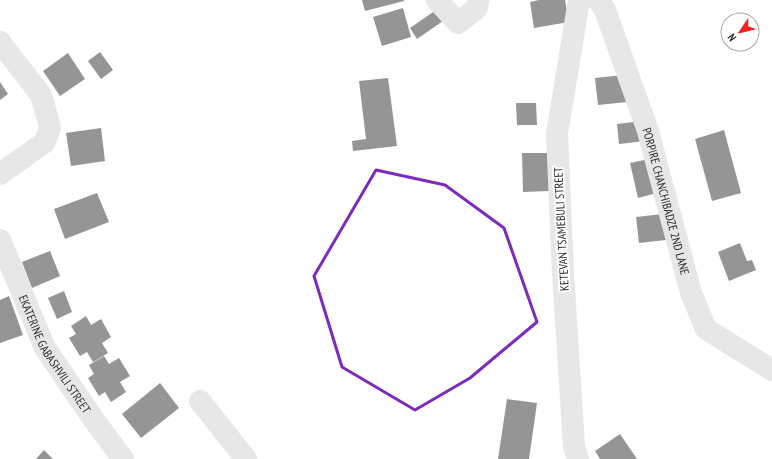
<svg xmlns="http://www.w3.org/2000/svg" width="772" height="459" font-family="'PT Sans Narrow',sans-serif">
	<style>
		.building { fill: #141414 }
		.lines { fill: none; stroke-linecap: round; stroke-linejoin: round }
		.minor { stroke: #cacaca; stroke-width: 22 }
		.marked { fill: none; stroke: #7b2cbf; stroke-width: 3; stroke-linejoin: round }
		.labels { text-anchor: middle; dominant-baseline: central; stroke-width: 4; stroke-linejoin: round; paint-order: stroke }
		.street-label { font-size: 12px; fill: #2d2d2d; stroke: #fff }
	</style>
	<rect width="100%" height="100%" fill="#fff"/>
	<!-- building -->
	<g class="building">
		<polygon points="362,0 404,0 404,1 365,11"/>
		<polygon points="539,0 565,0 569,22 534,28 530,2"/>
		<polygon points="403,8 411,37 382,46 373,17"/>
		<polygon points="436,10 443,21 417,39 410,28"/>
		<polygon points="100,52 113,70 101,79 88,61"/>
		<polygon points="68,53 85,79 60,96 43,71"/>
		<polygon points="624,75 627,102 598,105 595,78"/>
		<polygon points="388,78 397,146 353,151 352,141 366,139 359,81"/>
		<polygon points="0,82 8,94 0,100"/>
		<polygon points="516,103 536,103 537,125 517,125"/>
		<polygon points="642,121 645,141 619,144 617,124"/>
		<polygon points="101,128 105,161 71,166 66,133"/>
		<polygon points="724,130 741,193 712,201 695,139"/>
		<polygon points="522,153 548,153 550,191 523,192"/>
		<polygon points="649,159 657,193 638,198 630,163"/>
		<polygon points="97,193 109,222 65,239 54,209"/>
		<polygon points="663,214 666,240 639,243 636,217"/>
		<polygon points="740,243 747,261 752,260 756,270 729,281 718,252"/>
		<polygon points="50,251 60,276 32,288 22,262"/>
		<polygon points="64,291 72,312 57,319 48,298"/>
		<polygon points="9,296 23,335 0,343 0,300"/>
		<polygon points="86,316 91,325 101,319 111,337 102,343 108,353 93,362 87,352 80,356 69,338 76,334 71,326"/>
		<polygon points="104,356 109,364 119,358 130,376 120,382 126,392 111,402 105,392 99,396 88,378 94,374 89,365"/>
		<polygon points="160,383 179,408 141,438 122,414"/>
		<polygon points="507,399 537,403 529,459 498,459"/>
		<polygon points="620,434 637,459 600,459 595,451"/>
		<polygon points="44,450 53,459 36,459"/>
	</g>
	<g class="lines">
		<!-- minor -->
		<g class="minor">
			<polyline points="437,0 458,23 477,8 478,0"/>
			<path id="s1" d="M 598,0 L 605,10 L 648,131 L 691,293 L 706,329 L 772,370"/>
			<polyline points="0,42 41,95 50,127 45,142 0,174"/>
			<path id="s2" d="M 0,240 L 45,348 L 94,420 L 123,459"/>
			<polyline points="200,401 246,459"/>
			<polyline points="578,459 574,446 563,273 557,134 579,0"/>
		</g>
	</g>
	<!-- marked area -->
	<path d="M0 0H772V459H0ZM 376,170 L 445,185 L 504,228 L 537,322 L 470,378 L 415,410 L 342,367 L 314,276 Z" fill="#fff" fill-opacity=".55" fill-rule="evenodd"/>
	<path class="marked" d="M 376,170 L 445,185 L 504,228 L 537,322 L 470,378 L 415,410 L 342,367 L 314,276 Z"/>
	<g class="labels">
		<!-- street labels -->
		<g class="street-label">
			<text stroke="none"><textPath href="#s1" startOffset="213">PORPIRE CHANCHIBADZE 2ND LANE</textPath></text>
			<text transform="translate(561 229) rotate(-93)">KETEVAN TSAMEBULI STREET</text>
			<text stroke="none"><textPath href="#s2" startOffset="127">EKATERINE GABASHVILI STREET</textPath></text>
		</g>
	</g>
	<!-- north arrow -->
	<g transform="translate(740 32) rotate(235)"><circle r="19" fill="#ffffff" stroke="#ababab"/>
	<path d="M0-3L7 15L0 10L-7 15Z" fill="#f32121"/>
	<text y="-6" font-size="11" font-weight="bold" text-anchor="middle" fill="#2d2d2d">N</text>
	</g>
</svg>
